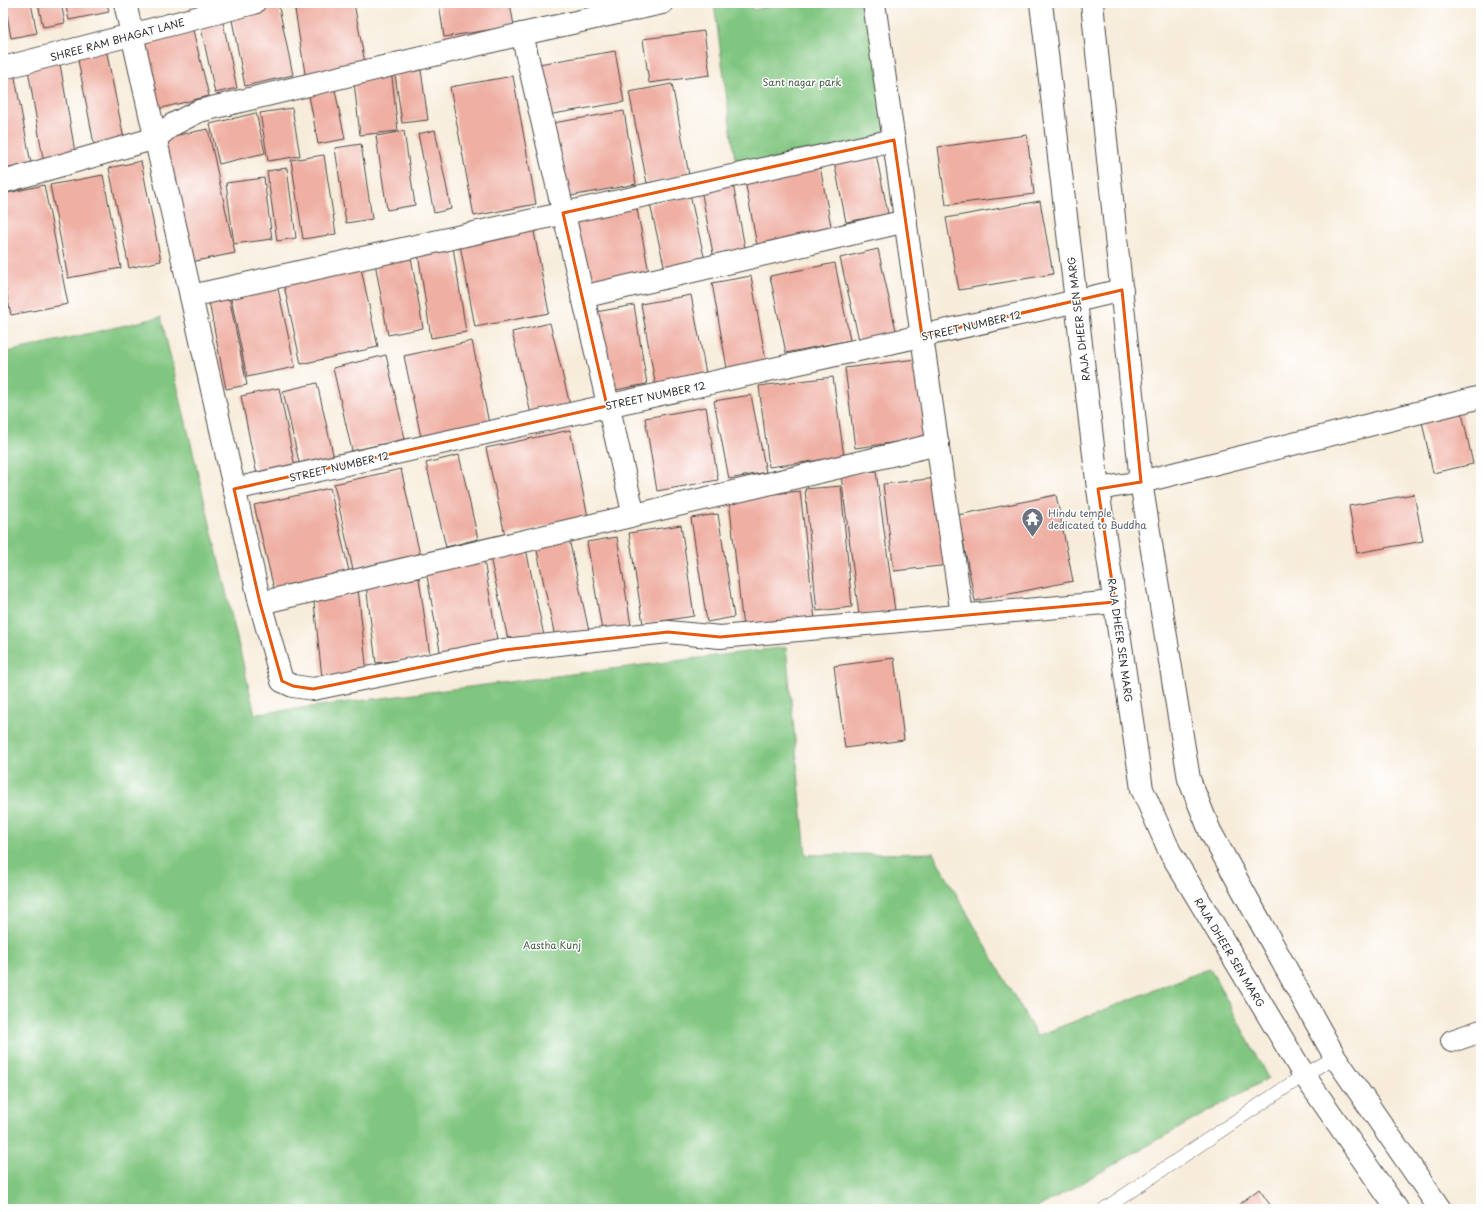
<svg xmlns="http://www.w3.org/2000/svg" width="1484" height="1212" font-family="'Playpen Sans',sans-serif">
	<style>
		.green { fill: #81c680; stroke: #567856 }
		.building { fill: #efafa3 }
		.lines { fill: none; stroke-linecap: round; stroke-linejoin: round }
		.service-casing { stroke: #4a4845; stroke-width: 14 }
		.minor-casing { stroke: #4a4845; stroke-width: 24 }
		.tertiary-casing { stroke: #4a4845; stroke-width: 24 }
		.service { stroke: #fff; stroke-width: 13 }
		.minor { stroke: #fff; stroke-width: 22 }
		.tertiary { stroke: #fff; stroke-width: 22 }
		.marked { fill: none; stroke: #e8590c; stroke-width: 3; stroke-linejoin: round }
		.labels { text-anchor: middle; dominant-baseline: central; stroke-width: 3; stroke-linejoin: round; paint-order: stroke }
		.street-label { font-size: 10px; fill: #2b2b2b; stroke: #fff }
		.park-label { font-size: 10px; fill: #496149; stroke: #fff }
		.worship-label { font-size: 10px; fill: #5b616d; stroke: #fff; text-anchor: start }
	</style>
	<rect width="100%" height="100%" fill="#fff"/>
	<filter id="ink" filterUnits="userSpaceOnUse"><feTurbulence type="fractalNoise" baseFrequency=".025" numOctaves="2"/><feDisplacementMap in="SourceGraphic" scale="8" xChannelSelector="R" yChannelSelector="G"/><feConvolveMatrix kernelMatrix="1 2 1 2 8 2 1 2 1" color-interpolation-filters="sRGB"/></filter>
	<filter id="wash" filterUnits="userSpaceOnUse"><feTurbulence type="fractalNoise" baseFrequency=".012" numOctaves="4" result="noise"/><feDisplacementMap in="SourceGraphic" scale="16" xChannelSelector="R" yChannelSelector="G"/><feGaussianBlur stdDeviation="0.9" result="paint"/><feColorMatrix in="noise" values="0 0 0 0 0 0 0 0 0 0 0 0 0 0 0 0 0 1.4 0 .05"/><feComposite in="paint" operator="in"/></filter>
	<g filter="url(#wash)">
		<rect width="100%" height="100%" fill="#f7ecda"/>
		<!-- green -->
		<g class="green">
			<polygon points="714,3 751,3 753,10 780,3 874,3 894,140 737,175"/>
			<polygon points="161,317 255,714 786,647 806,855 933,853 1037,1036 1210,968 1268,1078 1035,1209 3,1209 3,353"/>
		</g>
		<g id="blocks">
			<!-- building -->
			<g class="building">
				<polygon points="5,3 31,3 37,33 11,38"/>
				<polygon points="38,3 61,3 65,23 43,27"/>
				<polygon points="65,3 107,3 109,12 69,20"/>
				<polygon points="278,3 293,75 245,86 231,15"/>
				<polygon points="294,3 354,3 366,69 306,80"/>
				<polygon points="439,3 510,3 514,26 444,37"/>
				<polygon points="222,18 237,88 215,93 200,23"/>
				<polygon points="191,22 209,96 158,109 140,35"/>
				<polygon points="704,31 710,75 649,83 643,39"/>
				<polygon points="106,49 124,139 94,144 77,55"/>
				<polygon points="615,51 624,102 547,115 539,64"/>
				<polygon points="59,58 76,158 44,164 27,64"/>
				<polygon points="421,70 428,120 402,123 395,74"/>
				<polygon points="14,72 31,164 3,169 3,75"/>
				<polygon points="513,76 536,204 474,216 450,87"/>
				<polygon points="392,77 398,131 360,135 354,82"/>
				<polygon points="672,84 689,175 647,183 629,92"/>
				<polygon points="335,90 345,139 318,144 309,95"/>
				<polygon points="292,108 300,156 268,161 260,113"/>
				<polygon points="624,111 636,184 565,197 553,123"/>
				<polygon points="256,113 265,153 219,164 210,124"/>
				<polygon points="208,129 235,253 191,262 163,138"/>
				<polygon points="435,130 451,209 434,213 418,134"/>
				<polygon points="404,131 415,205 387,210 376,136"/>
				<polygon points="1027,135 1034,194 946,205 938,147"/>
				<polygon points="361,144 372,219 346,223 335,148"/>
				<polygon points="875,149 888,214 846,222 833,156"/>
				<polygon points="324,155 336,234 303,239 291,160"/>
				<polygon points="141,161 161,261 129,268 109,168"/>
				<polygon points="819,161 833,237 758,251 744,175"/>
				<polygon points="287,168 296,238 277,241 267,171"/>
				<polygon points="103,175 121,268 68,278 50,185"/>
				<polygon points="264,178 272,239 234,244 226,183"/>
				<polygon points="733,184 746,253 714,259 701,189"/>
				<polygon points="44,185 68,304 11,315 3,276 3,194"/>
				<polygon points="690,195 706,265 666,274 650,204"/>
				<polygon points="1040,201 1053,274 959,290 946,218"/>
				<polygon points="636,204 650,278 584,291 569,216"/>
				<polygon points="533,226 549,313 475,327 459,239"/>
				<polygon points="453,247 466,332 431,338 418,253"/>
				<polygon points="878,249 897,335 860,344 840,258"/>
				<polygon points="410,251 423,328 388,335 374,257"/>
				<polygon points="835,263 850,340 786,353 770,276"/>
				<polygon points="360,264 378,347 301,364 283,281"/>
				<polygon points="751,276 767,367 728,374 712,283"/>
				<polygon points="277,284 295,367 247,377 230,294"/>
				<polygon points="691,295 708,384 657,393 641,304"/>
				<polygon points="229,297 247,385 226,389 209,302"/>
				<polygon points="634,305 647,384 610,391 596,312"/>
				<polygon points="550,323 570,405 531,414 512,332"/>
				<polygon points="472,341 490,428 422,442 404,356"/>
				<polygon points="386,355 405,439 352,451 333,368"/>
				<polygon points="916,359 927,438 855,448 845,368"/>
				<polygon points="833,377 844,457 769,467 759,386"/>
				<polygon points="317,383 335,463 301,471 283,391"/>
				<polygon points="279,388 295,467 257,475 241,396"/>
				<polygon points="751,395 766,472 729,479 714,401"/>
				<polygon points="706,407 718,480 657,491 645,418"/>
				<polygon points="1461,408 1473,464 1433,473 1421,417"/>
				<polygon points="570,430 588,517 505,535 486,448"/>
				<polygon points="459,455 478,539 446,547 426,463"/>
				<polygon points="401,469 420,555 353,570 334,484"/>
				<polygon points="876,471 895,611 859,615 841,475"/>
				<polygon points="938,478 949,565 894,571 883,484"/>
				<polygon points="841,486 852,607 817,611 805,489"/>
				<polygon points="330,488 350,576 275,593 254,505"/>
				<polygon points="800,491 815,620 743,628 729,499"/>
				<polygon points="1414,494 1423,541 1357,553 1349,506"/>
				<polygon points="1056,495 1073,581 975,601 958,515"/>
				<polygon points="718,514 734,617 707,622 691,518"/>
				<polygon points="681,525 694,616 643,624 629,533"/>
				<polygon points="617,537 631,626 602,630 587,542"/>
				<polygon points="569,539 590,636 556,642 536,546"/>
				<polygon points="526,549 544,636 509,644 490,557"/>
				<polygon points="484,560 498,646 441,657 426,570"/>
				<polygon points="419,578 430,656 376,663 366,585"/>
				<polygon points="358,588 367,674 322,678 313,593"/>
				<polygon points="894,658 904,740 845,748 834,666"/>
				<polygon points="1259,1189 1273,1209 1233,1209"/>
			</g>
		</g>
	</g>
	<g filter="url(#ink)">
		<use href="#blocks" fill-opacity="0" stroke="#4a4845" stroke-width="1"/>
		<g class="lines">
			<defs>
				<polyline id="service" points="1104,1209 1304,1075 1335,1057"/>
				<g id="minor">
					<polyline points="125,3 260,603 282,681 293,686 313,689 504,650 668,632 720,637 1115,602"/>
					<polyline points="874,3 962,615"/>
					<polyline points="522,34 634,516"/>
					<polyline points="3,68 254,3"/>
					<polyline points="3,182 156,138 172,125 199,111 522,34 662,3"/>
					<polyline points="191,296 894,140"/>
					<polyline points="582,297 906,221"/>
					<polyline points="234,489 1038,310 1122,290"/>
					<polyline points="1098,489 1141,482 1481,397"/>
					<polyline points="260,603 938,444"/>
					<polyline points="1452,1041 1481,1031"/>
				</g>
				<g id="tertiary">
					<polyline points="1041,3 1098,489 1142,789 1170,852 1304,1075 1397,1209"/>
					<polyline points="1092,3 1141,482 1189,779 1210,831 1335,1057 1440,1209"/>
				</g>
			</defs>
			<!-- service casing -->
			<use href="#service" class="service-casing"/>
			<!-- minor casing -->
			<use href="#minor" class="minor-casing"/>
			<!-- tertiary casing -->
			<use href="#tertiary" class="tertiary-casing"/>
			<!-- service -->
			<use href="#service" class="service"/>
			<!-- minor -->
			<use href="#minor" class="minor"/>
			<!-- tertiary -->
			<use href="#tertiary" class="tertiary"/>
		</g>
	</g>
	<!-- marked area -->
	<path class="marked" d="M 894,140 L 922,336 L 1122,290 L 1141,482 L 1098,489 L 1115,602 L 720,637 L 668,632 L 504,650 L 313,689 L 293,686 L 282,681 L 260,603 L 234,489 L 607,406 L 563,213 Z"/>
	<!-- icons -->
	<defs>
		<symbol id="temple-pin" viewBox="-11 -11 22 30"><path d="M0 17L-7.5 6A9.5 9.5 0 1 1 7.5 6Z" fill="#6b7280" stroke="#fff"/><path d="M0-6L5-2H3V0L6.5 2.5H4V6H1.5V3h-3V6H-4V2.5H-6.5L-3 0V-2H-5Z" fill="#fff"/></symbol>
	</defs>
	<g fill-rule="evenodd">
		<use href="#temple-pin" x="1020" y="506" width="25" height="34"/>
	</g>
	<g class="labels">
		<!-- street labels -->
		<g class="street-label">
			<text transform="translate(117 39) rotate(-15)">SHREE RAM BHAGAT LANE</text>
			<text transform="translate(1078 319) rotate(-97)">RAJA DHEER SEN MARG</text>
			<text transform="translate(971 325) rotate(-13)">STREET NUMBER 12</text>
			<text transform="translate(655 395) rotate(-12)">STREET NUMBER 12</text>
			<text transform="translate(339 466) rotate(-13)">STREET NUMBER 12</text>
			<text transform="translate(1121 640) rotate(82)">RAJA DHEER SEN MARG</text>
			<text transform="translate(1230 952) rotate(59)">RAJA DHEER SEN MARG</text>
		</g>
		<!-- park labels -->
		<g class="park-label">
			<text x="802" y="81">Sant nagar park</text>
			<text x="552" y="944">Aastha Kunj</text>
		</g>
		<!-- worship labels -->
		<g class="worship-label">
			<text x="1048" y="512">Hindu temple<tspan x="1048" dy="12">dedicated to Buddha</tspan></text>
		</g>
	</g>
	<!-- margin -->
	<rect width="1484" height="1212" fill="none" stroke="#fff" stroke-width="16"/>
</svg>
